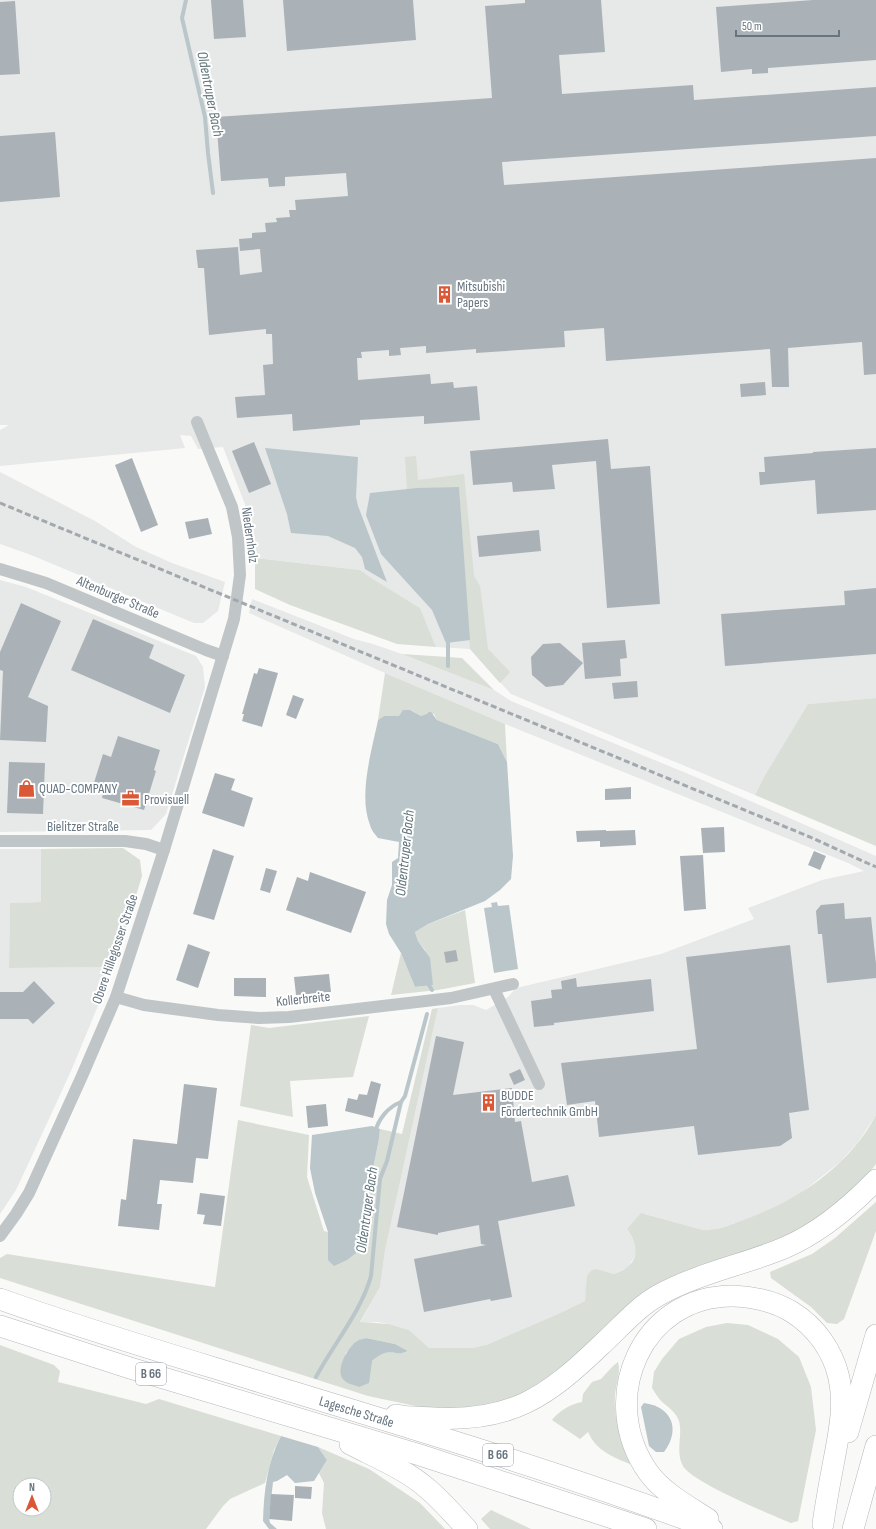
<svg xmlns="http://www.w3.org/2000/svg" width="876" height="1529" font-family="'Sofia Sans Condensed',sans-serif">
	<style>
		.built { fill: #e7e8e8 }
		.green { fill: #d9ded6; fill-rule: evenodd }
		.water { fill: #bac6ca }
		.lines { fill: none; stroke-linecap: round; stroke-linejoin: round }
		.stream { stroke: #bac6ca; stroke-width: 4 }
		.building { fill: #aab2b7 }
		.highway-casing { stroke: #b4b8bb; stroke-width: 22 }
		.street { stroke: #c0c5c8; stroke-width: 12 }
		.highway { stroke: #fff; stroke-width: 21 }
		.rail { stroke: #a2a9ae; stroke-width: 3; stroke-dasharray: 6 3; stroke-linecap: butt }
		.labels { text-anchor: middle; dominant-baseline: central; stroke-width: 4; stroke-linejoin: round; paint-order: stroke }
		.shield { fill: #fff; stroke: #949ea6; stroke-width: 1 }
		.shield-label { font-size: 13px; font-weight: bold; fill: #667580 }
		.poi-label { font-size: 14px; fill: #667580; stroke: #fff; text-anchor: start }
		.street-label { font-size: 14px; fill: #667580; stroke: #fff }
		.water-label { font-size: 15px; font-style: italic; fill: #60747a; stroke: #fff }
	</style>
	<rect width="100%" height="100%" fill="#f9f9f7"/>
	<!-- built -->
	<g class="built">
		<polygon points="0,0 876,0 876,698 808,704 765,775 755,795 511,694 470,649 436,647 420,608 373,579 360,570 255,558 249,515 223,447 198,449 191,436 180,435 185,448 0,466 0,430 9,425 0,425"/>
		<polygon points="0,472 95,521 136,547 172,563 225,582 218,611 203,623 194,623 31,555 0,544"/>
		<polygon points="0,580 26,587 196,656 203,667 205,687 166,814 151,830 0,832"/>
		<polygon points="252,599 354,639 373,644 402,654 494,690 511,701 691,775 876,856 876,1115 858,1142 840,1162 801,1193 781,1205 757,1216 711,1231 703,1230 645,1214 627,1229 636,1245 637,1253 628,1267 614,1274 597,1269 586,1292 585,1301 558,1314 486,1345 472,1348 458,1349 429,1348 409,1330 389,1324 378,1322 360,1323 380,1287 385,1251 438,1008 460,1005 473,1005 486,1010 508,997 516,988 661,954 754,919 748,908 822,880 864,871 848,863 505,724 385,673 249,613"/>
		<polygon points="0,849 41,849 41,902 10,903 9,968 114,967 71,1071 30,1160 16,1190 0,1214"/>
	</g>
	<!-- green -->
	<g class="green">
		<polygon points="416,456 418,480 464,474 474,576 480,586 488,649 510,672 500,683 470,649 459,487 407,489 405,457"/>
		<polygon points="255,558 360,570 373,579 420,608 436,647 397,644 290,605 255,589"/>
		<polygon points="402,654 462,658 494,690"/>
		<polygon points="385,673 505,724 507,762 498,744 437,720 434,714 421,716 410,710 399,716 384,716 378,720"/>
		<polygon points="876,698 876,846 755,795 765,775 808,704"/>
		<polygon points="123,848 140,860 142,876 114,967 9,968 10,903 41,902 41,849"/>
		<polygon points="465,910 475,983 438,990 391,995 401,953 415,987 433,985 425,950 418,941 415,932 428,924"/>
		<path d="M 438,1008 L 385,1251 L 380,1287 L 360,1322 L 389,1324 L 409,1330 L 429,1348 L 472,1348 L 486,1345 L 558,1314 L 585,1301 L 587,1276 L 592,1270 L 597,1269 L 614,1274 C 639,1265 641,1249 627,1229 L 641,1213 L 703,1230 C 715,1231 727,1226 738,1222 C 794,1203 848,1168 876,1115 L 876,1164 L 865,1179 L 844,1199 L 789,1237 L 736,1255 L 526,1394 L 478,1409 L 425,1408 L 368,1396 L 0,1278 L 0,1258 L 7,1254 L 215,1287 L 238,1120 L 309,1135 L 307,1177 L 324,1231 L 328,1232 L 328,1260 L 359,1238 L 379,1139 L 380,1129 L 402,1134 L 432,1009 ZM 366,1338 L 395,1344 L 408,1351 C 399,1356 389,1349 379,1355 C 377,1356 374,1359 372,1361 L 345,1354 L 357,1341 Z"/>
		<polygon points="369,1016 353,1077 290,1081 293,1117 240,1106 251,1025 269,1028"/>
		<polygon points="876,1202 876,1231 844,1319 837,1324 827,1323 811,1307 771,1278 770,1272 812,1254 835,1238"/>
		<path d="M 727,1323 L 748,1325 L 778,1339 L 799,1357 L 811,1387 L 816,1430 L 798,1521 L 791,1523 C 770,1514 693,1483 683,1466 C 675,1451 683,1437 679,1421 C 676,1412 668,1407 661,1401 C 658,1397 655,1393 652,1388 L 654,1372 L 662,1359 L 679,1339 L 706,1327 Z"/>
		<path d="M 0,1345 L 54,1365 L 60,1371 L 58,1382 L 146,1404 L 159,1399 L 281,1436 L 274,1450 L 265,1483 L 230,1499 L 223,1506 L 206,1529 L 0,1529 ZM 20,1485 L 44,1485 L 44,1509 L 20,1509 Z"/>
		<path d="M 618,1362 C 621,1372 616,1384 615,1395 C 613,1420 623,1444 635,1466 C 615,1458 597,1452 588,1432 L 580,1439 L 552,1420 C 559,1411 570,1404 582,1402 L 583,1394 L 592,1382 L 601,1379 L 613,1366 Z"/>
		<polygon points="318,1447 369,1469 420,1503 445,1529 326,1529 322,1513 324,1483 319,1473 327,1460"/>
		<polygon points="491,1510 531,1529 490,1529 481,1519"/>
	</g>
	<!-- water -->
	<g class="water">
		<polygon points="265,448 358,457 356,497 358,506 387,582 365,569 362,557 355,548 328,536 291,533 287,514"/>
		<polygon points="459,487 470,640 446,643 432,610 381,554 366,515 370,493 417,488"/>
		<path d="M 403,710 L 410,710 L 421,716 L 427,714 L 429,712 L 431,712 L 437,720 L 498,744 L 507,762 L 513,856 L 511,879 L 500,890 L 485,901 L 428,924 L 415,932 L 418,941 L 430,958 L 433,985 L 415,987 L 401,953 L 389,934 L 386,924 L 387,900 L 392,885 L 392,862 L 398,858 L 399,842 L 378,838 C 375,834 371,830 370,825 C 358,795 372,750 378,720 L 384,716 L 399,716 Z"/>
		<polygon points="497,902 498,906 509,905 518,969 494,973 484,908 492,907 491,903"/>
		<polygon points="372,1126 380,1129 379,1139 356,1253 347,1260 334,1266 328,1260 328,1232 315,1193 310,1168 312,1135"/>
		<path d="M 366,1338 L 395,1344 L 408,1351 C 394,1358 390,1345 372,1361 L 369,1383 L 359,1387 C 355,1385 348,1384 345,1381 C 333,1372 348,1347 357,1341 C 360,1339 364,1339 366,1338 Z"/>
		<path d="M 644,1403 C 672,1407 681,1429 664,1452 L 656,1452 L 649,1446 L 641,1407 Z"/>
		<path d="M 281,1436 L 318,1447 L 327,1460 L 314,1481 L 295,1483 L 287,1475 L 277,1481 L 273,1482 L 269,1518 L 270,1523 L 277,1529 L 269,1529 L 263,1521 C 264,1491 267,1463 281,1436 Z"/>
	</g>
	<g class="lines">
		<!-- stream -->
		<g class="stream">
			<polyline points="186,0 182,18 205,117 208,153 213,193"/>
			<polyline points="448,666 448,638"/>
			<polyline points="427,982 432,990"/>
			<path d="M 375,1133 C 378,1119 388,1107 401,1102"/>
			<path d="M 316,1377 C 333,1345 362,1310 371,1276 L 380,1179 L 387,1161 L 401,1102 L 405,1096 L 427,1014"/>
		</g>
	</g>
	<!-- building -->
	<g class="building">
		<polygon points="211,0 243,0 246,37 214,39"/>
		<polygon points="283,0 413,0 416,40 287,51"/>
		<polygon points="525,0 601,0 605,52 559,55 562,94 693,85 694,100 876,87 876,136 502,162 504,185 876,158 876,374 864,375 862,342 788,348 789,387 772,387 770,349 606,361 604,328 564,331 565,347 476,353 476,349 426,353 426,346 400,348 401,355 389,356 389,350 361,352 362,358 357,358 358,380 430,374 431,384 453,382 454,388 477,386 480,420 424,424 424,416 360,420 360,425 293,431 292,414 237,418 235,397 265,395 263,365 273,364 272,334 266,334 266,329 209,335 204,268 198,268 196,250 238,247 240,275 262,272 260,249 240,251 239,239 252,238 252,233 266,232 265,223 277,222 276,218 290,217 289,210 296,210 295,200 348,196 346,173 285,177 285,186 269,187 268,178 221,181 216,117 492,98 485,6 525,3"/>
		<polygon points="813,0 876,0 876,60 768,68 768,73 752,74 752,69 721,72 716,7"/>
		<polygon points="15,1 20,74 0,75 0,2"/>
		<polygon points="55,132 60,197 0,202 0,136"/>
		<polygon points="765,382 766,395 741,397 740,384"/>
		<polygon points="608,439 611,469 650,466 660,604 607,608 596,461 552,465 555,489 513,492 512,482 473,485 470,451"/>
		<polygon points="254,442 271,484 249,493 232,451"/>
		<polygon points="876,448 876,510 817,514 815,480 760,485 759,472 765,472 764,457 813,453 813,452"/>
		<polygon points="132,458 158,525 141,532 115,465"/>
		<polygon points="208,518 212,534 189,539 185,522"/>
		<polygon points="539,530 541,551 479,557 477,536"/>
		<polygon points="876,588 876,654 725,666 721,614 845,605 844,591"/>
		<polygon points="21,603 61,621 28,697 48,706 46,742 0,740 3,671 0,670 0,652"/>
		<polygon points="93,619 154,645 149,658 185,675 170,713 71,670"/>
		<polygon points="625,640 627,658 620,659 621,676 585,679 582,643"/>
		<polygon points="560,643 583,663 563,685 546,687 532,675 531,657 543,644"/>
		<polygon points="259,668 278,673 262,727 242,721 244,714 242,714 254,673 257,674"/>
		<polygon points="637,681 638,697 614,699 612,683"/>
		<polygon points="293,695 304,699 296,719 286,715"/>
		<polygon points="118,736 160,750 154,770 156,771 144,810 102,798 103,793 92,789 103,754 111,757"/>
		<polygon points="9,762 45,763 43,814 7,813"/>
		<polygon points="215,773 235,779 231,790 253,798 244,827 202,813"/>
		<polygon points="631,787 631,799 605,800 605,789"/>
		<polygon points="724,827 725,852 703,853 701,828"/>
		<polygon points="606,830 606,831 635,830 636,845 600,847 600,841 577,842 576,831"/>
		<polygon points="213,849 234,856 214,920 193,914"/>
		<polygon points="814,851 826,856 820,870 808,865"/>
		<polygon points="703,855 706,909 684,911 680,856"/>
		<polygon points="266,868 277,871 270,893 260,890"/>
		<polygon points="310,872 366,892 351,933 286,910 297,877 308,881"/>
		<polygon points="844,903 845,919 871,917 876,964 876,978 827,983 822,934 818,934 816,911 821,905"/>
		<polygon points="188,944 210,952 198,988 176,980"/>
		<polygon points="790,945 809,1110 789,1113 792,1138 780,1146 698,1155 694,1126 599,1137 595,1101 567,1105 561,1063 697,1049 686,957"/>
		<polygon points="456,950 458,961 446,963 444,952"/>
		<polygon points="329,974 331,992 296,995 294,977"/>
		<polygon points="234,978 266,978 266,997 234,996"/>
		<polygon points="576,978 577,987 651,979 654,1011 554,1023 554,1025 534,1027 531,1001 552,998 551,990 562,989 561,981"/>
		<polygon points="34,981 55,1003 33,1024 28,1019 0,1019 0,992 23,992"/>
		<polygon points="436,1036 464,1042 453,1095 512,1088 515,1122 521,1121 532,1182 568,1175 575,1206 498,1221 512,1297 491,1301 490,1299 424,1312 414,1259 486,1245 481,1244 479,1225 438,1233 438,1235 397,1227"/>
		<polygon points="520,1069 525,1080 514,1085 509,1074"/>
		<polygon points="371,1081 381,1084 373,1118 345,1111 348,1098 357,1100 359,1094 367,1095"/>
		<polygon points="184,1084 217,1088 208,1159 196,1158 193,1183 160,1180 157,1204 162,1204 159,1230 118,1226 121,1199 126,1200 133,1139 177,1144"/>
		<polygon points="326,1104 328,1126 308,1128 306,1106"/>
		<polygon points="200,1193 225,1196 221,1226 203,1224 205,1215 197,1214"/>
		<polygon points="295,1486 312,1487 311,1499 295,1498"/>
		<polygon points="271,1494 294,1495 292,1521 269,1519"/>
	</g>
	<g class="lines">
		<defs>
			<g id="highway">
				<path id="s1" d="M 0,1299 C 92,1332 186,1359 280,1388 C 425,1432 570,1476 712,1529"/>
				<polyline points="0,1326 130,1368 420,1455 646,1529"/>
				<path d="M 396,1415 C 408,1418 422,1417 435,1418 C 511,1422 547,1397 600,1346 C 619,1329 637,1307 659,1295 C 699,1273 743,1265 784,1248 C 819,1233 850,1207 876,1180"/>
				<polyline points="848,1432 876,1335"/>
				<path d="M 350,1444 C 377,1458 405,1469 428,1489 C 442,1501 454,1515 467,1529"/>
				<path d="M 708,1519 C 688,1506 662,1492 648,1472 C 597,1399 641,1295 734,1296 C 755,1297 774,1301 792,1312 C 816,1327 833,1351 839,1378 C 845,1406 839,1433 834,1460 C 830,1481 826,1502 823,1524"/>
				<polyline points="853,1529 876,1446"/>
			</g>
		</defs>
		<!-- highway casing -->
		<use href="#highway" class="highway-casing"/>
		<!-- street -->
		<g class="street">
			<polyline points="0,569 46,583 206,650 223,656"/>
			<polyline points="0,841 125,841 146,844 164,850"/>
			<polyline points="494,989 539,1084"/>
			<polyline points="116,997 144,1005 218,1015 259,1018 289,1017 451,998 513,984"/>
			<polyline points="0,1236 16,1214 29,1193 82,1076 116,997 164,850 234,619 240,575 238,537 232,507 197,422"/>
		</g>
		<!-- highway -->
		<use href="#highway" class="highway"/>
		<!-- rail -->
		<polyline class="rail" points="0,503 810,837 876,867"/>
	</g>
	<!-- icons -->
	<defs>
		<symbol id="building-bare" viewBox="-9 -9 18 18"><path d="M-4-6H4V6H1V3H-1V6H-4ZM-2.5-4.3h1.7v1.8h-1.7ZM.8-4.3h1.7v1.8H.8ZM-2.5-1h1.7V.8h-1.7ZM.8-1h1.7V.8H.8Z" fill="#da5836" stroke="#fff" stroke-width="2.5" paint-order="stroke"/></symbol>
		<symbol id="shop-bare" viewBox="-9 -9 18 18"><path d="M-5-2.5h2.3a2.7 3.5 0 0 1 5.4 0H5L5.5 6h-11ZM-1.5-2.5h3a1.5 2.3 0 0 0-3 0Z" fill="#da5836" stroke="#fff" stroke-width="2.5" paint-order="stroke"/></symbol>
		<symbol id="office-bare" viewBox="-9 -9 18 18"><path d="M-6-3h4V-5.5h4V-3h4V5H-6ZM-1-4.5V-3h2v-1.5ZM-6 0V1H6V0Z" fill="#da5836" stroke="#fff" stroke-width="2.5" paint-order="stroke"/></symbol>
	</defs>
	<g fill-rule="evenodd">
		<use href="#building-bare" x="432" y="282" width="25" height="25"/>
		<use href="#shop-bare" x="14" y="776" width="25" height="25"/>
		<use href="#office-bare" x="118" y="786" width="25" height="25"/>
		<use href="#building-bare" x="476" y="1090" width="25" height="25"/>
	</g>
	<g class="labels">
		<!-- shield labels -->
		<g class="shield">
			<rect x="136" y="1363" width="30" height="22" rx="3"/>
			<rect x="483" y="1444" width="30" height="22" rx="3"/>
		</g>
		<g class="shield-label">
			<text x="151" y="1374">B 66</text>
			<text x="498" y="1455">B 66</text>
		</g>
		<!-- poi labels -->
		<g class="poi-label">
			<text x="457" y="286">Mitsubishi<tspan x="457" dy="16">Papers</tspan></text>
			<text x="39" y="788">QUAD-COMPANY</text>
			<text x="144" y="799">Provisuell</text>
			<text x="501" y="1095">BUDDE<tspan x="501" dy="16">Fördertechnik GmbH</tspan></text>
		</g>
		<!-- street labels -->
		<g class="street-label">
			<text transform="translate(250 535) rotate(82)">Niedernholz</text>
			<text transform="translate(118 597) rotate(23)">Altenburger Straße</text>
			<text x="83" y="826">Bielitzer Straße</text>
			<text transform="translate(115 949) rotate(-71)">Obere Hillegosser Straße</text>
			<text transform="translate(303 999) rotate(-6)">Kollerbreite</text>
			<text stroke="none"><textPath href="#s1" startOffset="374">Lagesche Straße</textPath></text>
		</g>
		<!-- water labels -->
		<g class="water-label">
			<text transform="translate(210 94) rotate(79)">Oldentruper Bach</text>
			<text transform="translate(405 853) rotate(-84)">Oldentruper Bach</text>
			<text transform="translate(367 1210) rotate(-82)">Oldentruper Bach</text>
		</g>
	</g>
	<!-- north arrow -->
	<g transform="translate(32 1497)"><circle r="19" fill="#ffffff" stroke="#c2c8cc"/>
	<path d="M0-3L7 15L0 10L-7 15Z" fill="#da5836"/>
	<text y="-6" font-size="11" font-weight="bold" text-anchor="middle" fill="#667580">N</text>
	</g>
	<!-- scale -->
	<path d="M736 30v6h103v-6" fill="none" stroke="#667580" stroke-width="2"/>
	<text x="742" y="30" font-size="12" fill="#667580" stroke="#ffffff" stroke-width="3" paint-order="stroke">50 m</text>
</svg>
